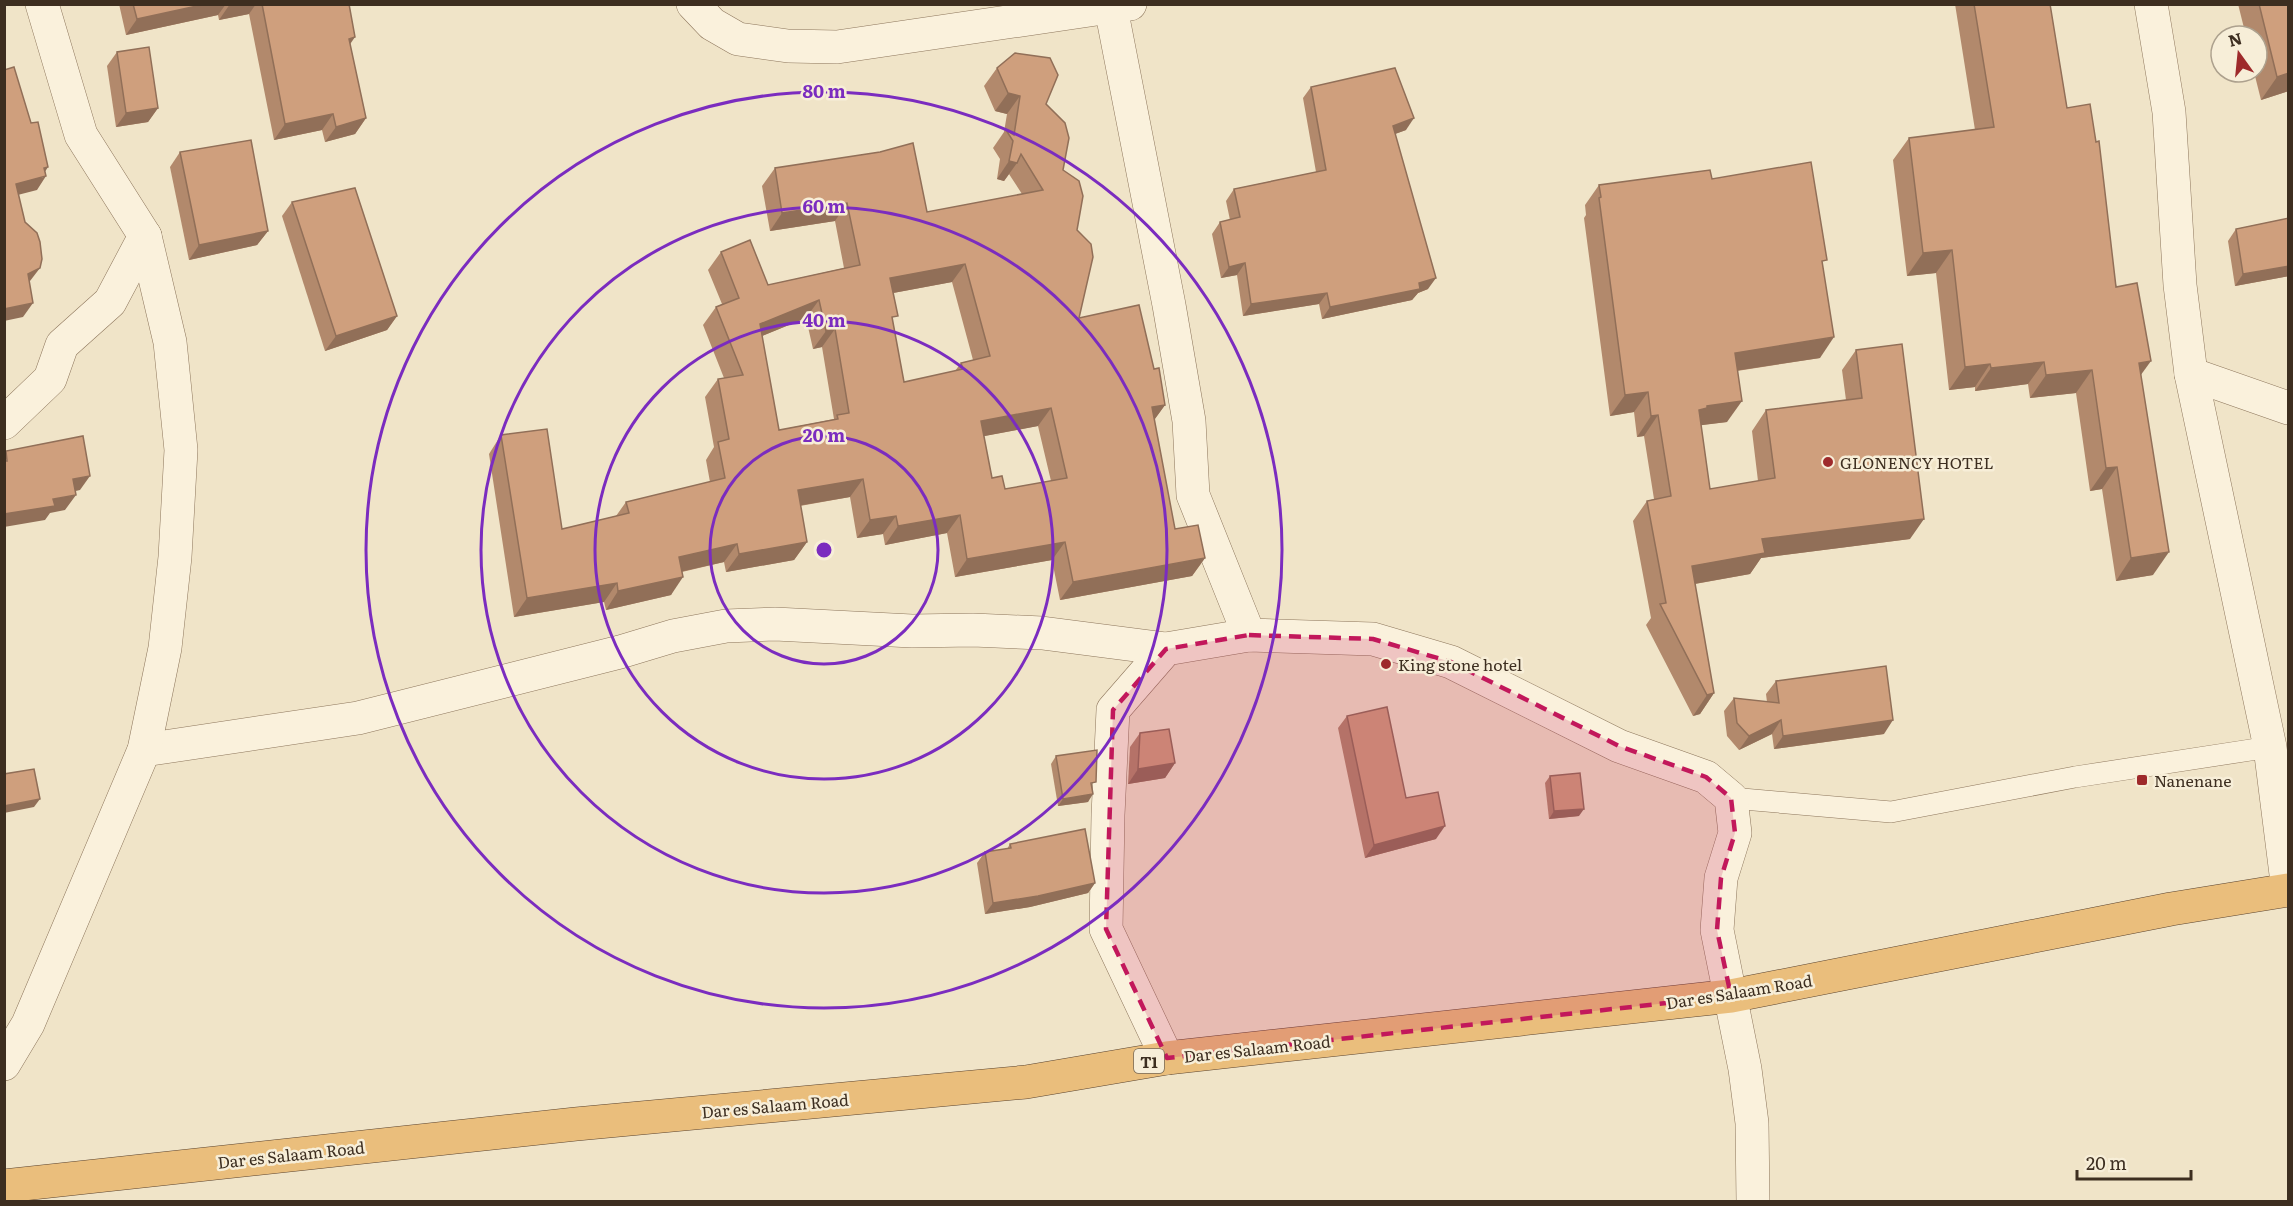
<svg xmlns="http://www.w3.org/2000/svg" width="2293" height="1206" font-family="Literata,serif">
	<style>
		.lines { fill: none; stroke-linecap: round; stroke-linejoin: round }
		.service-casing { stroke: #8d765c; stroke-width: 22 }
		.minor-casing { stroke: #8d765c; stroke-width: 34 }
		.trunk-casing { stroke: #5b4430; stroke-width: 34 }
		.service { stroke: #faf1dc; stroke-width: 21 }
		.minor { stroke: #faf1dc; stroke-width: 33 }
		.trunk { stroke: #eabe7c; stroke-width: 33 }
		.wall { fill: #b2896c; fill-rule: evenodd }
		.shaded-wall { fill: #916f58 }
		.building { fill: #cf9f7d; stroke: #916f58; stroke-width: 1.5; fill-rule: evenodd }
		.marked { fill: #c2185b; fill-opacity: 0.2; stroke: #c2185b; stroke-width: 4.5; stroke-dasharray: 12 8; stroke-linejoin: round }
		.ring { fill: none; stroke: #7b2cbf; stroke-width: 3 }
		.poi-dot { fill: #9e2a2b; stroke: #f7eed8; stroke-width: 2 }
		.labels { text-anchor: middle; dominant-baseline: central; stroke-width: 5; stroke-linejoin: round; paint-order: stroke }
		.shield { fill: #f7eed8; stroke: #756857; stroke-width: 1.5 }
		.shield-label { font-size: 15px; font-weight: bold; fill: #3d2e20 }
		.poi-label { font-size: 16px; fill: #3d2e20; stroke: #f7eed8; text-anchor: start }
		.street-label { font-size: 16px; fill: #3d2e20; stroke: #f7eed8 }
		.centre { fill: #7b2cbf; stroke: #f7eed8; stroke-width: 3 }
		.ring-label { font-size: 18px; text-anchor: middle; font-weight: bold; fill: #7b2cbf; stroke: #f7eed8; stroke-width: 5; stroke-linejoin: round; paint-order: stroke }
	</style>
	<rect width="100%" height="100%" fill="#f0e4c8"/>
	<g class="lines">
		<defs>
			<polyline id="service" points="1731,798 1891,812 2075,777 2270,747"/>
			<g id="minor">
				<polyline points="693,4 712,24 738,39 788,46 837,47 1130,4"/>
				<polyline points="2151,4 2169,112 2180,285 2191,374 2270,747 2288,890"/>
				<polyline points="1111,8 1169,305 1189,421 1193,495 1249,635"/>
				<polyline points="2191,374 2288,408"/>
				<polyline points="4,423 50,379 62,345 110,302 145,236"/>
				<polyline points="144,750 358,718 620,652 673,636 726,626 775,624 912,631 973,630 1042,633 1166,649"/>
				<polyline points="1167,1058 1106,929 1108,815 1113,710 1166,649 1249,635 1373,639 1451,662 1619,746 1706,777 1731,798 1735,833 1721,878 1717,930 1745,1069 1752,1123 1753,1202"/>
				<polyline points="4,1064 28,1024 144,750 165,648 175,557 181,450 170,342 145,236 81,135 42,4"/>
			</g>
			<polyline id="trunk" points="4,1186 576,1124 1026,1082 1167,1058 1731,996 2171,909 2288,890"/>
		</defs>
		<!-- service casing -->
		<use href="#service" class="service-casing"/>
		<!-- minor casing -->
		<use href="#minor" class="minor-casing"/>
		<!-- trunk casing -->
		<use href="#trunk" class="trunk-casing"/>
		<!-- service -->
		<use href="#service" class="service"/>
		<!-- minor -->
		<use href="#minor" class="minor"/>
		<!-- trunk -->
		<use href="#trunk" class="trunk"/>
	</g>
	<!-- wall -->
	<g class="wall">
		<polygon points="119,4 349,4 350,45 366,118 355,134 325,142 322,130 274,140 249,14 219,20 218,15 126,35"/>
		<polygon points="1955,4 2050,4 2067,108 2141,374 2153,575 2116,581 2102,489 2090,491 2076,393 2030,398 2028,384 1975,391 1975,387 1949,390 1936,273 1907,276 1893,160 1909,138 1975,130"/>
		<polygon points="2238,4 2289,4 2289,91 2261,100 2254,72 2257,72 2257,36 2246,36"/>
		<polygon points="117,52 158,108 148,122 116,127 107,66"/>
		<path d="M 997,68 L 1046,104 L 1063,170 L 1077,230 L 1079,318 L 1154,369 L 1165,405 L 1154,420 L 1175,529 L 1205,558 L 1192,576 L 1060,600 L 1052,560 L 955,577 L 947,533 L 885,545 L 883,534 L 857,538 L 850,497 L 800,506 L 807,542 L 794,560 L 726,572 L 724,562 L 682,572 L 671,595 L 606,610 L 604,602 L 514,617 L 489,454 L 501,435 L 562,529 L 616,516 L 626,502 L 710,482 L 706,460 L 714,447 L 705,397 L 718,379 L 724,378 L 703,325 L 716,307 L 722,304 L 708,270 L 721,252 L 768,285 L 844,268 L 835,221 L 770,231 L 762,186 L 775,168 L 927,212 L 1022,194 L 1009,174 L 1004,181 L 997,179 L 1000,159 L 993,148 L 1004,132 L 1007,114 L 995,111 L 984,86 ZM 952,282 L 973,360 L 961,363 L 955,371 L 904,382 L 893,322 L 893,293 ZM 806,318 L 813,349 L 822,347 L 834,419 L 779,430 L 762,336 ZM 1038,426 L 1051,481 L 1005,489 L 992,478 L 984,436 Z"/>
		<polygon points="1311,87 1406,130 1395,134 1428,289 1418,293 1412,300 1322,319 1319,304 1243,316 1237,275 1221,278 1212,234 1220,222 1230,220 1226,201 1234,189 1316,172 1303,98"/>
		<polygon points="180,152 268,231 257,245 189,260 170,167"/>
		<polygon points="1712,179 1823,265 1820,358 1737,371 1727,422 1701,425 1710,489 1758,481 1752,431 1766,410 1846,400 1842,370 1856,350 1910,539 1761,558 1750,574 1695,584 1714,693 1700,714 1693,716 1646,625 1651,618 1633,521 1647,501 1654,499 1644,436 1637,437 1634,412 1610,416 1584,218 1586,215 1585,205 1599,185"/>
		<polygon points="292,202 397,316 387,330 325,351 282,216"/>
		<polygon points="2289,218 2289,276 2235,286 2228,241 2236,229"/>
		<polygon points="1776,681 1884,734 1774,749 1772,734 1739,750 1727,736 1724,711 1734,698 1767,702 1766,694"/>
		<polygon points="1347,716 1406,798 1436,839 1365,858 1338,728"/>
		<polygon points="1140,733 1175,763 1165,778 1128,784 1130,747"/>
		<polygon points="1056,756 1092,788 1088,802 1058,806 1051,764"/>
		<polygon points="1550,776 1579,816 1549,819 1545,783"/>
		<polygon points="1010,844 1095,883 1088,893 1030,907 985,914 977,863 985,852 1007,849"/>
	</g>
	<!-- shaded-wall -->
	<g class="shaded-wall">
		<polygon points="206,4 226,4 218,15 126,35 137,19"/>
		<polygon points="230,4 256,4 249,14 219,20"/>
		<polygon points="355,37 344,53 349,39"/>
		<polygon points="2289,73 2289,91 2261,100 2277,77"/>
		<polygon points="1008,93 1020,96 1007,114 995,111"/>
		<polygon points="158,108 148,122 116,127 126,113"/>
		<polygon points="333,114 322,130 274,140 285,124"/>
		<polygon points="366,118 355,134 325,142 336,127"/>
		<polygon points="1414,118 1406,130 1384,138 1393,126"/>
		<polygon points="1009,161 1017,163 1004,181 997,179"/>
		<polygon points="48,167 41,178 46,176 37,190 6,198 16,184 44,168"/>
		<polygon points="847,203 835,221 770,231 782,213"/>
		<polygon points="268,231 257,245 189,260 199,245"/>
		<polygon points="1952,250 1936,273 1907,276 1923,253"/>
		<polygon points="1245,263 1237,275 1221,278 1229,267"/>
		<polygon points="965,264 952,282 877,296 890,278"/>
		<polygon points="2289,266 2289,276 2235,286 2243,274"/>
		<polygon points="40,268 30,281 18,288 28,274"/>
		<polygon points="1436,278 1428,289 1418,293 1412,300 1322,319 1330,307 1419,283"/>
		<polygon points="1327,293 1319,304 1243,316 1251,304"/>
		<polygon points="819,300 806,318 747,342 760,324"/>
		<polygon points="33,303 23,317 4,321 4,309"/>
		<polygon points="397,316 387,330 325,351 336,336"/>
		<polygon points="835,329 822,347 813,349 826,331"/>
		<polygon points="1834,337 1820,358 1721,373 1735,353"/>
		<polygon points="2151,361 2135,383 2139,363"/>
		<polygon points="2044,362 2028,384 1975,391 1991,368"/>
		<polygon points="1990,364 1975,387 1949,390 1965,367"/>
		<polygon points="2092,370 2076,393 2030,398 2046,375"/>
		<polygon points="1648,392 1634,412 1610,416 1625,395"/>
		<polygon points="1742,401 1727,422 1695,426 1699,410 1707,406"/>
		<polygon points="1165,405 1152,423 1152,407"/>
		<polygon points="1051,408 1038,426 969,439 981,421"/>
		<polygon points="1658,415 1644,436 1637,437 1651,416"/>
		<polygon points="2117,467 2102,489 2090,491 2106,468"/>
		<polygon points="90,476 80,490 63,494 73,479"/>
		<polygon points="863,479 850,497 785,508 798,490"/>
		<polygon points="76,495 65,510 50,513 45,520 4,527 4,514 53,499"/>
		<polygon points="960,515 947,533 885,545 898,526"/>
		<polygon points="896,516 883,534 857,538 870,520"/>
		<polygon points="1924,519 1910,539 1761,558 1750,574 1677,587 1692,566 1762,539"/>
		<polygon points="807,542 794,560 726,572 739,554"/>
		<polygon points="1065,542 1052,560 955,577 967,559"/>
		<polygon points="737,544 724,562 666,575 679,557"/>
		<polygon points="2169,552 2153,575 2116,581 2131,558"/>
		<polygon points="1205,558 1192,576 1060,600 1073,582"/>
		<polygon points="683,577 671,595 606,610 618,591"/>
		<polygon points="617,583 604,602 514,617 527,598"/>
		<polygon points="1714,693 1700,714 1693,716 1707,695"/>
		<polygon points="1781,720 1772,734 1739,750 1749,736"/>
		<polygon points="1893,720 1884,734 1774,749 1783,736"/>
		<polygon points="1175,763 1165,778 1128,784 1138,769"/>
		<polygon points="1093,794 1088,802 1058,806 1063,799"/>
		<polygon points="40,799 34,807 4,813 4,806"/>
		<polygon points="1584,809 1579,816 1549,819 1554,811"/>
		<polygon points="1445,826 1436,839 1365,858 1374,845"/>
		<polygon points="1095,883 1088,893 1030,907 985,914 993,903"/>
	</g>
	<!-- building -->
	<g class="building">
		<polygon points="133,4 206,4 137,19"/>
		<polygon points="262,4 349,4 355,37 349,39 366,118 336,127 333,114 285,124"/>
		<polygon points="1974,4 2050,4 2067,108 2090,104 2096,142 2099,141 2116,287 2137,283 2151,361 2139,363 2169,552 2131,558 2117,467 2106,468 2092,370 2046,375 2044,362 1991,368 1990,364 1965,367 1952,250 1923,253 1909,138 1994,127"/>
		<polygon points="2259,4 2289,4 2289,73 2277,77"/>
		<polygon points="149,47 158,108 126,113 117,52"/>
		<path d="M 1015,53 L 1050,58 L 1058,75 L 1046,104 L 1065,123 L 1069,138 L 1063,170 L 1079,181 L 1083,196 L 1077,230 L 1091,244 L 1093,257 L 1079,318 L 1139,305 L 1154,369 L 1159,368 L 1165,405 L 1152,407 L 1175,529 L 1198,525 L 1205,558 L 1073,582 L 1065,542 L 967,559 L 960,515 L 898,526 L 896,516 L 870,520 L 863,479 L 798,490 L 807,542 L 739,554 L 737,544 L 679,557 L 683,577 L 618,591 L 617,583 L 527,598 L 501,435 L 547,429 L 562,529 L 629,513 L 626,502 L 725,478 L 718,442 L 729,439 L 718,379 L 743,375 L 716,307 L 739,298 L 721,252 L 750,240 L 768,285 L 860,265 L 847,203 L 782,213 L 775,168 L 880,152 L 913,143 L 927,212 L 1043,190 L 1021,154 L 1017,163 L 1009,161 L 1013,141 L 1006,130 L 1014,135 L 1020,96 L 1008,93 L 997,68 ZM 965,264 L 990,356 L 961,363 L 963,369 L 904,382 L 892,317 L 898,316 L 890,278 ZM 819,300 L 826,331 L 835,329 L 849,413 L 837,415 L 838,419 L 779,430 L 760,324 ZM 1051,408 L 1067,478 L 1005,489 L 1002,476 L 992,478 L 981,421 Z"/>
		<polygon points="14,67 31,123 38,122 48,167 44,168 46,176 16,184 25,222 37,233 40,242 42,259 40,268 28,274 33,303 4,309 4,70"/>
		<polygon points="1395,68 1414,118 1393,126 1436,278 1419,283 1420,289 1330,307 1327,293 1251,304 1245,263 1229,267 1220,222 1240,217 1234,189 1326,170 1311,87"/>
		<polygon points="251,140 268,231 199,245 180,152"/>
		<polygon points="1811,162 1827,260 1822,261 1834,337 1735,353 1742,401 1707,406 1707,408 1699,410 1710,489 1775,478 1766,410 1862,398 1856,350 1902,344 1924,519 1762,539 1765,553 1692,566 1714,693 1707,695 1660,604 1666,603 1647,501 1671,496 1658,415 1651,416 1648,392 1625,395 1599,198 1601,197 1599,185 1710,170 1712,179"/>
		<polygon points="355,188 397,316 336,336 292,202"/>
		<polygon points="2289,218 2289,266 2243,274 2236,229"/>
		<polygon points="83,436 90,476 73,479 76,495 53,499 55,506 4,514 4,461 7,461 6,451"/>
		<polygon points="1886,666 1893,720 1783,736 1781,720 1749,736 1737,723 1734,698 1779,703 1776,681"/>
		<polygon points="1387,707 1406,798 1438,792 1445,826 1374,845 1347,716"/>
		<polygon points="1169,729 1175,763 1138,769 1140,733"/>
		<polygon points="1097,750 1096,782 1091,783 1093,794 1063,799 1056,756"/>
		<polygon points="34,769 40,799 4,806 4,774"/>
		<polygon points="1580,773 1584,809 1554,811 1550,776"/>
		<polygon points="1085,829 1095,883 1038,896 993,903 985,852 1011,848 1010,844"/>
	</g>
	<!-- marked area -->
	<path class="marked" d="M 1249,635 L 1373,639 L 1451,662 L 1619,746 L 1706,777 L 1731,798 L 1735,833 L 1721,878 L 1717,930 L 1731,996 L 1167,1058 L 1106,929 L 1113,710 L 1166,649 Z"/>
	<!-- distance rings -->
	<g class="ring">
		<circle cx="824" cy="550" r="114"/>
		<circle cx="824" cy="550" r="229"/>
		<circle cx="824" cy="550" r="343"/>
		<circle cx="824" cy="550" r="458"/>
	</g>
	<!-- markers -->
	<g class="poi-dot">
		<circle cx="1828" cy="462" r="6"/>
		<circle cx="1386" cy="664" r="6"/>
		<rect x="2136" y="774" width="12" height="12" rx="3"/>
	</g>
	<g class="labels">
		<!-- shield labels -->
		<rect class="shield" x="1134" y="1049" width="30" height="24" rx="4.5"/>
		<g class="shield-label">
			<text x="1149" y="1061">T1</text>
		</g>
		<!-- poi labels -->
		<g class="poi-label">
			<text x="1840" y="462">GLONENCY HOTEL</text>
			<text x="1398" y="664">King stone hotel</text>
			<text x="2154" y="780">Nanenane</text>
		</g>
		<!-- street labels -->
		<g class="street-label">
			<text transform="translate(1739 991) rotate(-9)">Dar es Salaam Road</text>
			<text transform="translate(1257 1048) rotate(-6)">Dar es Salaam Road</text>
			<text transform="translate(775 1105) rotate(-5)">Dar es Salaam Road</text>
			<text transform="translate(291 1154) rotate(-6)">Dar es Salaam Road</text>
		</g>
	</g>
	<circle cx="824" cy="550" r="9" class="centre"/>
	<g class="ring-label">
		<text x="824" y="98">80 m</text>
		<text x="824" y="213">60 m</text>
		<text x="824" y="327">40 m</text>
		<text x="824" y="442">20 m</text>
	</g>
	<!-- border -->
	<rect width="2293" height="1206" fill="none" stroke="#3d2e20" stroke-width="12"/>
	<!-- north arrow -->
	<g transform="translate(2239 54) rotate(345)"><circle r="28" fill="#f7eed8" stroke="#ada18e" stroke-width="1.5"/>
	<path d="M0-4.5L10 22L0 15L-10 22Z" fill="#9e2a2b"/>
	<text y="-9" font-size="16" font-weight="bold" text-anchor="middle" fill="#3d2e20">N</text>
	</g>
	<!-- scale -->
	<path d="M2077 1170v9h114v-9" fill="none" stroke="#3d2e20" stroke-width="3"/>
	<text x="2086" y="1170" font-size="18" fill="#3d2e20" stroke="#f7eed8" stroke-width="4.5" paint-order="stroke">20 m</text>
</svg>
